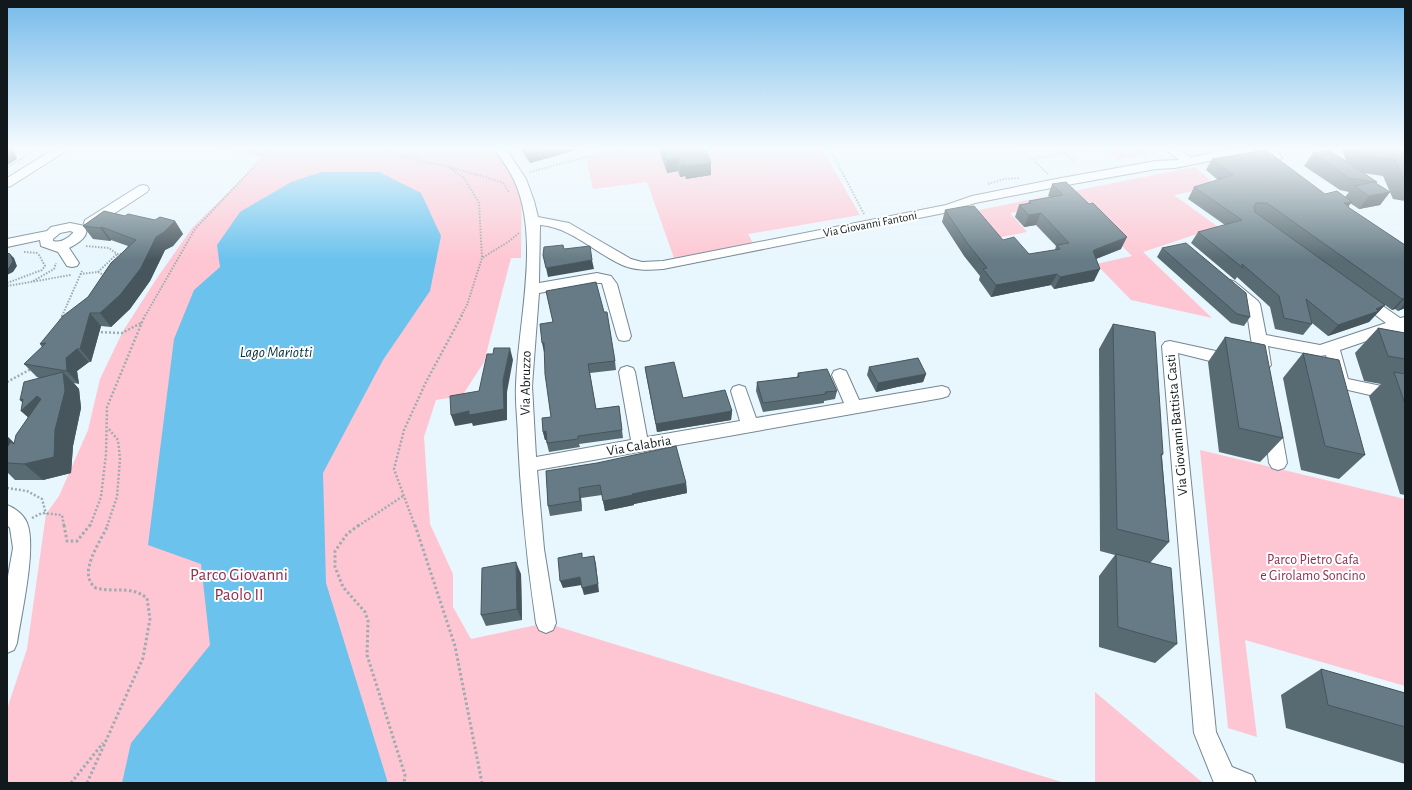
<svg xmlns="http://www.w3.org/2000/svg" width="1412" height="790" font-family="'Alegreya Sans',sans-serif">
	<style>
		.green { fill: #fec6d2 }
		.water { fill: #6ac2ed }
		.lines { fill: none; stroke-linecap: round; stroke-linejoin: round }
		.minor-casing { stroke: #738792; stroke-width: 2 }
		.path-far2 { stroke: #9fabb1; stroke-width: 2; stroke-dasharray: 1.5 1.5; stroke-linecap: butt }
		.path-far1 { stroke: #9fabb1; stroke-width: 2.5; stroke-dasharray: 2 2; stroke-linecap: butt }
		.path { stroke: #9fabb1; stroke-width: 3; stroke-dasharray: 2.5 2.5; stroke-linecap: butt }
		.minor { fill: #fff; fill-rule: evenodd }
		.wall { fill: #586a72 }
		.shaded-wall { fill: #47565d }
		.building { fill: #667b85; stroke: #47565d }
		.labels { text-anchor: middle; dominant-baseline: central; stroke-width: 4; stroke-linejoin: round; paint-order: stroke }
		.far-street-label { font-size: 12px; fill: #11191d; stroke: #fff }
		.street-label { font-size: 14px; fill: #11191d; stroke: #fff }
		.park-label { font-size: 14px; fill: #912f4f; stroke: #fff }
		.water-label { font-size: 15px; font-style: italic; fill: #032d3e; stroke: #fff }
		.near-park-label { font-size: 17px; fill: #912f4f; stroke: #fff }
	</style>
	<rect width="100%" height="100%" fill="#e8f6fd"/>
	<!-- green -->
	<g class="green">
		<path d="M 219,149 L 493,149 C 505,158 520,189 521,204 C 522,222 521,240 521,258 L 511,258 L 484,362 L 462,396 L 436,400 L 424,437 L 430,524 L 453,574 L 453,607 L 471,639 L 546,623 L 1065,783 L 7,783 L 7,709 L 27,649 L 46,514 L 59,496 L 88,430 L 100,379 L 123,331 L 157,278 L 192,228 L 264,157 Z"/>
		<polygon points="620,149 822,149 860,215 748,234 753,243 674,258 647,182 593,189 586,158"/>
		<polygon points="1120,149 1143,149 1150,154 1117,160 1107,152"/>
		<polygon points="1194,167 1218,186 1174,195 1218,227 1143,252 1212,318 1131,300 1096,264 1132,256 1076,200 1010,213 1027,232 992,239 969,212"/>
		<polygon points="1200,450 1405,499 1405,686 1245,640 1257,737 1228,728"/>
		<polygon points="1095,692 1203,783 1095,783"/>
	</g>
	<!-- water -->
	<polygon class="water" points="321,172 379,172 421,193 441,236 430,291 383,360 323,473 326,583 388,783 122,783 131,743 210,645 201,564 148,545 174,339 194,290 220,267 217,245 240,212 291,182"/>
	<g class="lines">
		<defs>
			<g id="minor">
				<polygon points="54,149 69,149 11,186 7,187 7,178"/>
				<path d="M 494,149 L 506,149 L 526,179 L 534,201 L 538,217 L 569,223 L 631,259 L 642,262 L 663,261 L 946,205 L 972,196 L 1056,179 L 1156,161 L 1179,160 L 1165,149 L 1179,149 L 1191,157 L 1233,149 L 1259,149 L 1253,152 L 1175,168 L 1156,169 L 1056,187 L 975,203 L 949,212 L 663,269 C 649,270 634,271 620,264 C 594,252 570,227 540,225 L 539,283 L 597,273 L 611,276 L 617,284 L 631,336 L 629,340 L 624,341 L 619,340 L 617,336 L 602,283 L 597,283 L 539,293 L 532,386 L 536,457 L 631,440 L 619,372 L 621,368 L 627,366 L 633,368 L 635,372 L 647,437 L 740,421 L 731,391 L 733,387 L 739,385 L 745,387 L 756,418 L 844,403 L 832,375 L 834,371 L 840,369 L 846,371 L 859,400 L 942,386 L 948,388 L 950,392 L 948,396 L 942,398 L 537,470 L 544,549 L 556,623 L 553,630 L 546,633 L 539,630 L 536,623 C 527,562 521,501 518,440 C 518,422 515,403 516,385 C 518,322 541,238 514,180 C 509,169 501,159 494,149 Z"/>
				<polygon points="1264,149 1276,149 1282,158 1280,160 1272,160"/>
				<polygon points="143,185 147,186 149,189 147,192 95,226 85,226 84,223 85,220 139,186"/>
				<path d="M 70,223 L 85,226 C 91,236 77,244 69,248 L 79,263 L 77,266 L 72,267 L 67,266 L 58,252 L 41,246 L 40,240 L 7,247 L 7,239 L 47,231 L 51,227 ZM 70,231 L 73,232 L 73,233 C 67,239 61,243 53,241 L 53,239 L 60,233 Z"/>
				<polygon points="1230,280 1235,282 1258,301 1260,304 1266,335 1320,345 1386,323 1357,301 1355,298 1357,295 1362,293 1367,295 1400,318 1405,317 1405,334 1396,331 1340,350 1348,379 1405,391 1405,403 1335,387 1326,355 1320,356 1268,346 1271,365 1268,369 1263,371 1258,369 1255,365 1246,306 1223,285 1225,282"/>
				<polygon points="1170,341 1234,355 1239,357 1242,361 1239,365 1234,367 1178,353 1216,732 1232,767 1252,775 1256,783 1214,783 1194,733 1162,346 1165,342"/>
				<polygon points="1272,418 1278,419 1280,424 1287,463 1284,468 1278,470 1272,468 1269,463 1264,424 1266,419"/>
				<path d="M 7,505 C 15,508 24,515 27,523 C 37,547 21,615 17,643 L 14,650 L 7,653 L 7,582 L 13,548 L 10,528 L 7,525 Z"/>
			</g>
		</defs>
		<!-- minor casing -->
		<use href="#minor" class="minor-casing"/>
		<!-- path-far2 -->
		<g class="path-far2">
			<polyline points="245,149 264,156"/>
			<polyline points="369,149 449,167 485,177 503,183 509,192"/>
			<polyline points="830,149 864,214"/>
			<polyline points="1061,149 1073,161"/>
			<polyline points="1104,149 1102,150 1108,155"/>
			<polyline points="1149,149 1156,154"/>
			<polyline points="7,167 35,151"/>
			<polyline points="450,168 464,178 479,203 482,258"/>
			<polyline points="530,172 617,149"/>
			<polyline points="1048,174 1032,159 1087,149"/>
			<polyline points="988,184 1004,179 1020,178"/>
			<polyline points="86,246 109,248 117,254 123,254"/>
			<polyline points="24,252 39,253"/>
			<polyline points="98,272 117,254"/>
			<polyline points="80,274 98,272 105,276"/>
			<polyline points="33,281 54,269 56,263"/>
			<polyline points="7,283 42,270 45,266 38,253"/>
			<polyline points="7,286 71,275"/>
			<polyline points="62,316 82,271"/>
			<polyline points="145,316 195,229 264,156 276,149"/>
			<polyline points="461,316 467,305 482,258 508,242 519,233"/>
		</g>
		<!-- path-far1 -->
		<g class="path-far1">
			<polyline points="60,321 63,315"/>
			<polyline points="97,332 122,333 141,323"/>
			<polyline points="7,382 31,369"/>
			<polyline points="7,488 27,491 42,499 46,514"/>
			<polyline points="32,518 42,513 62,515 64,526"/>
			<polyline points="90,526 101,497 106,454 107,407 145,315"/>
			<polyline points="107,526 117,497 120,459 118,440 108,428"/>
			<polyline points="358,526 403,496"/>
			<polyline points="415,526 394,469 404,430 426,382 462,315"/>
		</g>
		<!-- path -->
		<g class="path">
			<polyline points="64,525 67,541 77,541 90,525"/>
			<polyline points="359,525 347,534 335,551 335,567 343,587 365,612 368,621 367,655 405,775 404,783"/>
			<polyline points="415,525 455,646 482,783"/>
			<polyline points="71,783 103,743"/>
			<path d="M 87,783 L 143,658 L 150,619 L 147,598 C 130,585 115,593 96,588 C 76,574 101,541 108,525"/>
		</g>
		<!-- minor -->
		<use href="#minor" class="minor"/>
	</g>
	<!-- wall -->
	<g class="wall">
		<polygon points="520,149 580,149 530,163"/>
		<polygon points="659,149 705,149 711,175 686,179 685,176 680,177 678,171 667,173"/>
		<polygon points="1342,149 1405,149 1405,201 1393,199 1383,176 1363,173 1377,182 1376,183 1390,192 1380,205 1359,209 1350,203 1348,206 1349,207 1349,208 1405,245 1405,308 1398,311 1395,309 1392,310 1385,305 1369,322 1328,336 1312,323 1312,324 1303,335 1275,329 1270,307 1237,277 1235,280 1191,243 1198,232 1225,225 1188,199 1194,187 1218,180 1206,170 1212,159 1325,194 1345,197 1349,192 1340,190 1304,166 1313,153 1346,161"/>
		<polygon points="1052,184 1121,249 1096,259 1094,281 1054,289 1051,285 991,297 979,280 980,276 964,256 942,222 945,210 1003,240 1029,254 1055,250 1056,246 1036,225 1024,227 1015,217 1019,205 1028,204 1029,201 1050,197 1048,196"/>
		<polygon points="125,216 155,220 175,221 183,234 173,246 165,250 150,281 130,309 111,327 101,326 91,362 89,362 77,371 79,384 74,383 79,389 81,408 73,446 71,473 43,480 15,480 7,472 7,436 14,443 28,417 21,411 23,402 20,400 39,378 37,377 24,364 42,347 40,344 88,297 128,246 111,240 110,241 93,239 83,226"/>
		<polygon points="1162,248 1250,317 1244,326 1231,323 1157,257"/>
		<polygon points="546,291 615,361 616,370 590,373 596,409 619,406 623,438 579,444 580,447 549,452 546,440 545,440 543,432 551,417 545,352 544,352 553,322"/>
		<polygon points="1113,324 1163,454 1162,456 1169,542 1150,563 1177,644 1155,663 1099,647 1099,576 1115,555 1100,551 1099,349"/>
		<polygon points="1378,328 1405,333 1405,495 1400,494 1369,396 1381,384 1364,381 1355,353"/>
		<polygon points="1225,337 1283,438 1260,462 1219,452 1208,362"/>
		<polygon points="1303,353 1365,455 1339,479 1301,470 1283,378"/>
		<polygon points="645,367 683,398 732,411 731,420 657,432 646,375"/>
		<polygon points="869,367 926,374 923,382 897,387 876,392 867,375"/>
		<polygon points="798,373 837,391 835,399 824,401 824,403 763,412 756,391 757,382 797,377"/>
		<polygon points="546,471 686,483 687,493 634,504 634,505 605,511 602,495 581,498 582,511 550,516 548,506"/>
		<polygon points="521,574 522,620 486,626 481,615"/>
		<polygon points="1321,669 1405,693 1405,764 1286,728 1281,695"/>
	</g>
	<!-- shaded-wall -->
	<g class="shaded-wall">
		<polygon points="7,149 14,149 17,159 7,165"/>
		<polygon points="549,149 580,149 530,163 528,155"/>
		<polygon points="678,159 678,171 667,173 667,160"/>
		<polygon points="711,163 711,175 686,179 685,166"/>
		<polygon points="685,164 685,176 680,177 680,165"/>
		<polygon points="1390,192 1380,205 1359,209 1369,196"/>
		<polygon points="1352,202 1343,213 1344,203"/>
		<polygon points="1041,213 1036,225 1024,227 1029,215"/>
		<polygon points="175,221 183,234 173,246 165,250 150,281 130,309 111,327 100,313 156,237"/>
		<polygon points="102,227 111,240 110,241 100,228"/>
		<polygon points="1127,237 1121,249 1088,262 1094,250"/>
		<polygon points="10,254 14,258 17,266 13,272 7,275 7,269"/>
		<polygon points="592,260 594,269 548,277 546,268"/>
		<polygon points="1100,269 1094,281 1054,289 1060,277"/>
		<polygon points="1057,274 1051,285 991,297 996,285"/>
		<polygon points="1405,298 1395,309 1392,310 1402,299"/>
		<polygon points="1405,303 1405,308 1398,311"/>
		<polygon points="1385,305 1369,322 1328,336 1338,325"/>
		<polygon points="90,313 101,326 91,362 80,349"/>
		<polygon points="542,343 544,343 546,352 544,352"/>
		<polygon points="510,348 513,360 507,392 507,420 473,426 472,423 455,426 451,415 469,411 503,380"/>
		<polygon points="77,349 89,362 77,371 79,384 67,371 66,358"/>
		<polygon points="63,372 79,389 81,408 73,446 71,473 43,480 24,464"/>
		<polygon points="926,374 923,382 897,387 876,392 878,383 899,379"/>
		<polygon points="37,396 54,413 39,427 21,411 26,406 20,400"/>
		<polygon points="732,411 731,420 657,432 656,424"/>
		<polygon points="546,431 548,440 545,440 543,432"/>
		<polygon points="7,436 18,447 7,457"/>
		<polygon points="686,483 687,493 634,504 634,505 605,511 603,501 632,494"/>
		<polygon points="579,488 581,498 582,511 580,501"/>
		<polygon points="594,556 596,564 599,592 584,595 582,588"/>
		<polygon points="516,562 521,574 522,620 517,609"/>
		<polygon points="580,577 582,585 563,588 560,581"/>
	</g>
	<!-- building -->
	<g class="building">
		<polygon points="524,149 549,149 528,155"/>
		<polygon points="663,149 705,149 711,163 685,166 685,164 680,165 678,159 667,160"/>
		<polygon points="1359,149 1405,149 1405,182 1395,160 1361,155"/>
		<polygon points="1266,150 1325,194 1337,191 1352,202 1344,203 1349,207 1348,207 1405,245 1405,298 1402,299 1267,203 1256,203 1254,207 1255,212 1385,305 1376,309 1379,311 1338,325 1306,299 1312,324 1284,318 1279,296 1242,264 1243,268 1198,232 1242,220 1194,187 1233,175 1212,159"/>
		<polygon points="1329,150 1377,182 1349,178 1313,153"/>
		<polygon points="1066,182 1089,204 1093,203 1127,237 1094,250 1093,251 1100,269 1060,277 1057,274 996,285 983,269 987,268 968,244 945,210 967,206 969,207 974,206 1003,240 1014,237 1029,254 1060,249 1057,245 1069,243 1041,213 1029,215 1019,205 1031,203 1029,201 1063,195 1052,184"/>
		<polygon points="1374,182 1390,192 1369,196 1354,186"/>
		<polygon points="104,211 125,216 128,214 155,220 160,217 175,221 164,232 156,237 141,268 120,295 100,313 90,313 80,349 77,349 66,358 67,371 24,364 46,343 40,344 63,316 88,297 111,263 136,240 102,227 100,228 83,226"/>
		<polygon points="1186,243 1246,293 1250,317 1237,314 1162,248"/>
		<polygon points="563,245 564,249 590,246 592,260 546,268 543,255 544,247"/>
		<polygon points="7,253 10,254 13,261 9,268 7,269"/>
		<polygon points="596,282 604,312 607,312 615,361 588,364 596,409 619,406 622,430 578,436 578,439 547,443 546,431 543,432 542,418 551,417 545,374 544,343 542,343 540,324 553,322 546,291"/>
		<polygon points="1113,324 1155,332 1163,454 1161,454 1169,542 1117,529"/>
		<polygon points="1378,328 1405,333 1405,359 1388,356"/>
		<polygon points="1225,337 1265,345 1283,438 1239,428"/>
		<polygon points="494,348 510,348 503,380 504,409 469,415 469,411 451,415 450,396 479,391 487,354 493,354"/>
		<polygon points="1303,353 1339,360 1365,455 1325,446"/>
		<polygon points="918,358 926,374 899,379 878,383 869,367"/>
		<polygon points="674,362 683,398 725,390 732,411 656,424 645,367"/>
		<polygon points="827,369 837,391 825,392 826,394 763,403 757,382 799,377 798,373"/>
		<polygon points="63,372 65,391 55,430 54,457 24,464 7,463 7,447 11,442 14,444 16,435 41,399 37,396 21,411 23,399 20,400 24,382"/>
		<polygon points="1394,372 1405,374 1405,404"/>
		<polygon points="676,446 686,483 632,494 633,495 603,501 600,485 579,488 580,501 548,506 546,471 597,463"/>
		<polygon points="582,553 582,558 594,556 598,584 582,588 580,577 560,581 558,558"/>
		<polygon points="1116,554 1171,568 1177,644 1118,627"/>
		<polygon points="516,562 517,609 481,615 482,568"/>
		<polygon points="1321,669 1405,693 1405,727 1328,705"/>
	</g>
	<!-- sky -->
	<linearGradient id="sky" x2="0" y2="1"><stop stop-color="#75baea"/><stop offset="0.57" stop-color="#f5fbfe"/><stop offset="1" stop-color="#f5fbfe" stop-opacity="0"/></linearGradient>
	<rect width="1412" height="260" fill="url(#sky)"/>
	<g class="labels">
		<!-- far-street labels -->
		<g class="far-street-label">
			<text transform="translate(870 224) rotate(-11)">Via Giovanni Fantoni</text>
		</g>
		<!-- street labels -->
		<g class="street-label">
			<text transform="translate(526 383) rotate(-89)">Via Abruzzo</text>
			<text transform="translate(1177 425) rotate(-95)">Via Giovanni Battista Casti</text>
			<text transform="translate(639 446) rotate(-10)">Via Calabria</text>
		</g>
		<!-- park labels -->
		<g class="park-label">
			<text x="1313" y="560">Parco Pietro Cafa<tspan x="1313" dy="16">e Girolamo Soncino</tspan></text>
		</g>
		<!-- water labels -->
		<g class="water-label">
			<text x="276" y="352">Lago Mariotti</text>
		</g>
		<!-- near-park labels -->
		<g class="near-park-label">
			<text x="239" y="574">Parco Giovanni<tspan x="239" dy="20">Paolo II</tspan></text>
		</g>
	</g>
	<!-- border -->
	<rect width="1412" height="790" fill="none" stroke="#11191d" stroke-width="16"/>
</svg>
